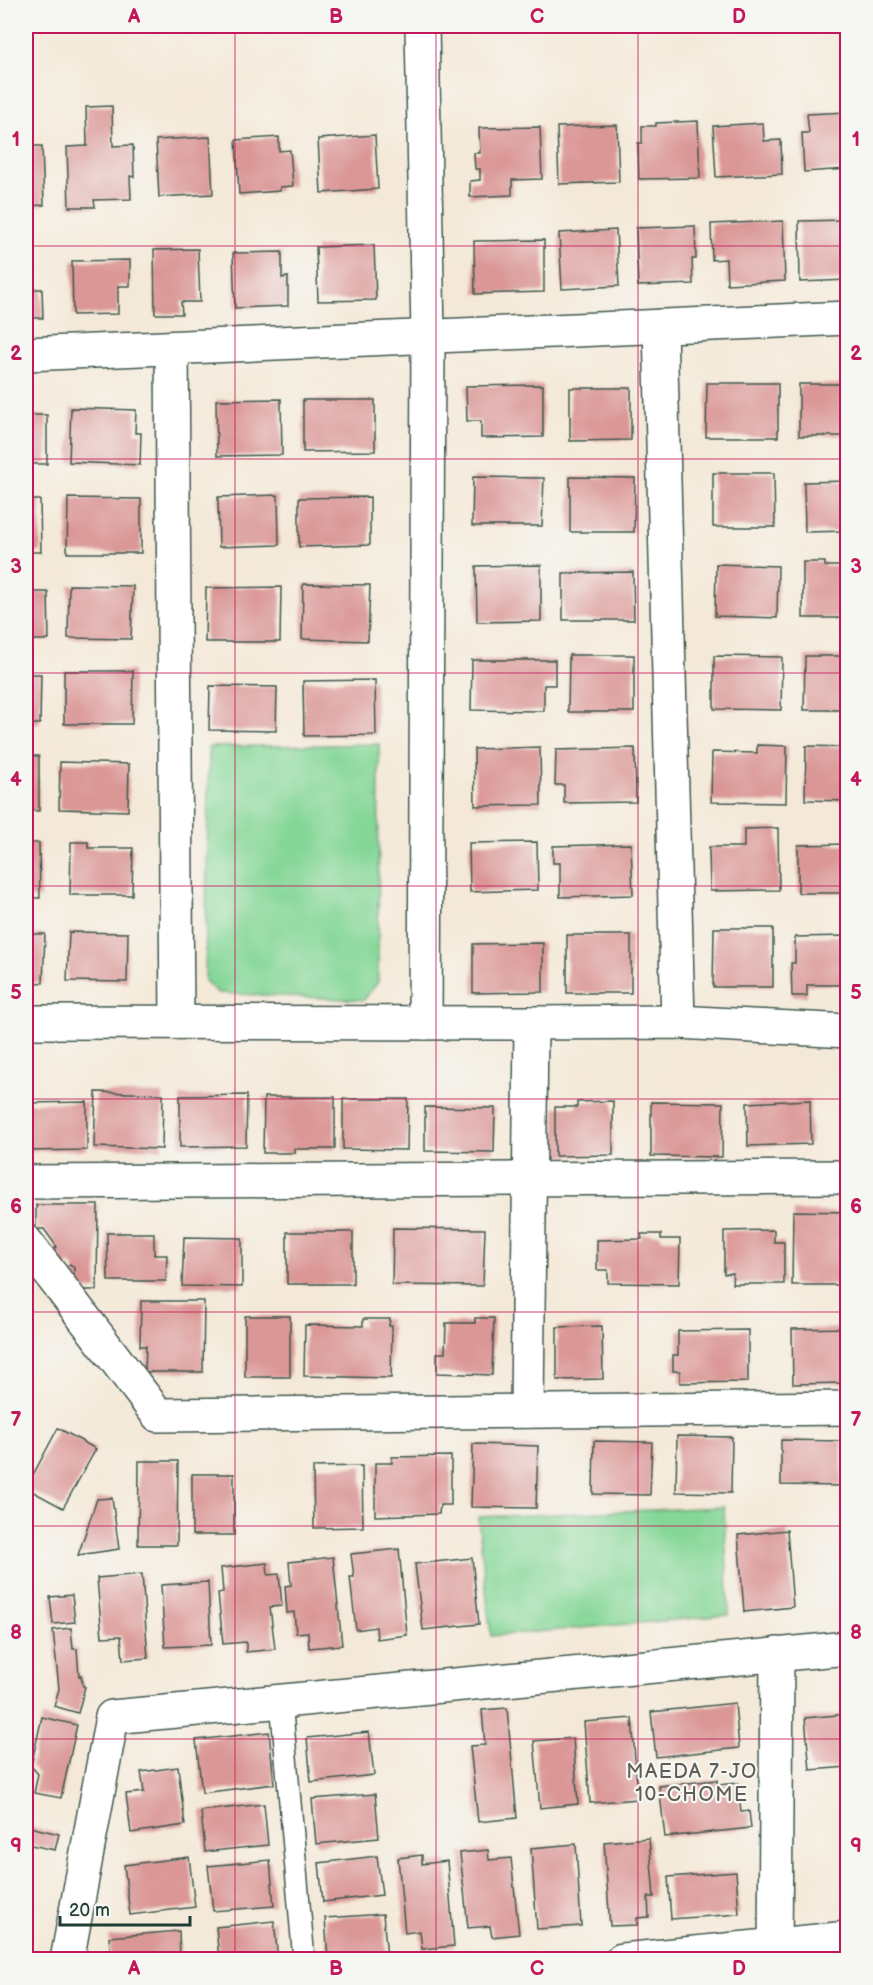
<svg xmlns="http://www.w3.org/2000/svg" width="873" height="1985" font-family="'Balsamiq Sans',sans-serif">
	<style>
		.green { fill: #85d797; stroke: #528a66; stroke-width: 1.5 }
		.building { fill: #da9796 }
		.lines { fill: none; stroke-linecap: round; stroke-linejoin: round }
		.service-casing { stroke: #3f574d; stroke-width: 24 }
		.minor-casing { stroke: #3f574d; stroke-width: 36 }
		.service { stroke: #fff; stroke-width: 21 }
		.minor { stroke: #fff; stroke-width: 33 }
		.grid { fill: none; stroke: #c2185b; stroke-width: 1.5; stroke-opacity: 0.55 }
		.labels { text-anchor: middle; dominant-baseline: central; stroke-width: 4.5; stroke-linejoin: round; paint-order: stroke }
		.neighbourhood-label { font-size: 20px; letter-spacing: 1.5px; fill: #605c56; stroke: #f6f6f2 }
		.neatline { fill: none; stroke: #c2185b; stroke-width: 2 }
		.grid-label { font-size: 20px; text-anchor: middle; font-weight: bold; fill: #c2185b }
	</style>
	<rect width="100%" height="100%" fill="#f6f6f2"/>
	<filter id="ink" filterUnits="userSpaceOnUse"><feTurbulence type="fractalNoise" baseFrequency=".0167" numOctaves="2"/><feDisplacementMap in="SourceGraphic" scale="12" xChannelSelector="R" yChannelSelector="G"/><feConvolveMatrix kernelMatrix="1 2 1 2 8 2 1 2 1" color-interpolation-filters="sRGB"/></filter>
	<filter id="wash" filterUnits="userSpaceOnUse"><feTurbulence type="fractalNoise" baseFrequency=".008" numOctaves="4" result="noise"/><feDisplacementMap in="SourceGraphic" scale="24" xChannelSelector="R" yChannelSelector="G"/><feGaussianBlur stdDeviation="1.35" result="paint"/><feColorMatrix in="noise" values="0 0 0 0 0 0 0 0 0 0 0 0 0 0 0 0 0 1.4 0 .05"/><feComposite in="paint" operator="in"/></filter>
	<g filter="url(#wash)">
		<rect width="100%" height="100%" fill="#f4e9d8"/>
		<!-- green -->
		<g class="green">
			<polygon points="379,744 378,982 364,1000 218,993 205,981 209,747"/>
			<polygon points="724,1507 729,1615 491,1636 478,1517"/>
		</g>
		<g id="blocks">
			<!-- building -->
			<g class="building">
				<polygon points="112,106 113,146 133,145 134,177 130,176 131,199 94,200 95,207 69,207 67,147 87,146 86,107"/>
				<polygon points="848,112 848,169 804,172 802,133 809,133 807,114"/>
				<polygon points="698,121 700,178 639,179 638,143 642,143 642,126 656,126 656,123"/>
				<polygon points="763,123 764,141 781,140 782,174 716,177 713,126"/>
				<polygon points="617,125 619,182 559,184 557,127"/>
				<polygon points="540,127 542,179 512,180 512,195 470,197 470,181 480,180 480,169 475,169 474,153 480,153 479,128"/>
				<polygon points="375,135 378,189 321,193 318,139"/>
				<polygon points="210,137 213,194 159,197 156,140"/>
				<polygon points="279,137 279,151 290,150 293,186 280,187 280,191 239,194 236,140"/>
				<polygon points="26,146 42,146 44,205 26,206"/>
				<polygon points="848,220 848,280 800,282 799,221"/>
				<polygon points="783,221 785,281 727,284 726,259 712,260 711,224"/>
				<polygon points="695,226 696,259 692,259 693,284 638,286 636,228"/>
				<polygon points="616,230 619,286 562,289 559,233"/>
				<polygon points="544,240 544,292 475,294 474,241"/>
				<polygon points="374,245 376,300 318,301 316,247"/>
				<polygon points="198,249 200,302 181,302 182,314 155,314 154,250"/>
				<polygon points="282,252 282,278 288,277 288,306 235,308 233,253"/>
				<polygon points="130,260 130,286 118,286 118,314 73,315 72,261"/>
				<polygon points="26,267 33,267 34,289 42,289 43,318 26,318"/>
				<polygon points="707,383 778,383 778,437 706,437"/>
				<rect x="799" y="384" width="49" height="52"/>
				<polygon points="543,385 543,437 481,438 481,421 467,421 466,386"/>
				<polygon points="570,388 631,388 631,440 570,441"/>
				<polygon points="281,399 282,455 217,456 216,400"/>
				<polygon points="303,400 375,400 375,451 303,452"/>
				<polygon points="71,408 136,410 135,433 141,433 140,465 69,462"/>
				<rect x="26" y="415" width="21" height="49"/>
				<polygon points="713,473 774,473 775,527 713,527"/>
				<polygon points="473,477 544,478 542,526 472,526"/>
				<polygon points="570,477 635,478 634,532 570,532"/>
				<polygon points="848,481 848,531 805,532 804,482"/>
				<polygon points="278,495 279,545 219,547 218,497"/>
				<polygon points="370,497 370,545 299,547 299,498"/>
				<polygon points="68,498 141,499 141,553 67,553"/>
				<polygon points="26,500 40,500 41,552 26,552"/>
				<polygon points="803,562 825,562 825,566 848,566 848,618 803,618"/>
				<polygon points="716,564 778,566 777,618 715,616"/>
				<polygon points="541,565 541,621 477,622 476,566"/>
				<polygon points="633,572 634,620 563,620 563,573"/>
				<polygon points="303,584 370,585 368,641 302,639"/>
				<polygon points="69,585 133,586 131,639 68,638"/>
				<polygon points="281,587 280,642 205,642 206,588"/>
				<polygon points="26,592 48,592 49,640 26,640"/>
				<polygon points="569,655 634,655 634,712 568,712"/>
				<polygon points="714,656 782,657 781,710 714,709"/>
				<polygon points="805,656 848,656 848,710 804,710"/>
				<polygon points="472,660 555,660 555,685 544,685 544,711 471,710"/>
				<polygon points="64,671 133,671 132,724 64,724"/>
				<polygon points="26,674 41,674 40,724 26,724"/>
				<polygon points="375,680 376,735 304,736 303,681"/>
				<polygon points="210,686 277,687 276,731 209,730"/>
				<polygon points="757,745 787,746 786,803 711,802 712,752 757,753"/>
				<polygon points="806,746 848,747 848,801 805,800"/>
				<polygon points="540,747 541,805 475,806 474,749"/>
				<polygon points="635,748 636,802 564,803 564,785 555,785 556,750"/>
				<polygon points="26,756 39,756 39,811 26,810"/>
				<polygon points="60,762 129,764 128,811 59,809"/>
				<polygon points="778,828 779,890 710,891 709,847 744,847 744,829"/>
				<polygon points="71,842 88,842 88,848 133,848 132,895 70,895"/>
				<polygon points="537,842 538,890 470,892 469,843"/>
				<polygon points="26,843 39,843 40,898 26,898"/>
				<polygon points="631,844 633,895 560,897 560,863 553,863 553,846"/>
				<polygon points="848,844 848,893 798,893 798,845"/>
				<polygon points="714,928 773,928 773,987 713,987"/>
				<polygon points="69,932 128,933 127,982 67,981"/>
				<polygon points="26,934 45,934 43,983 26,982"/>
				<rect x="567" y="935" width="64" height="58"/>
				<polygon points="848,936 848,985 807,985 807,996 792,996 791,963 795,963 795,937"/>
				<polygon points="543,943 543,992 473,993 473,944"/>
				<polygon points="96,1092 163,1094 162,1149 94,1147"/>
				<polygon points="247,1095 246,1146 180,1147 180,1096"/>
				<polygon points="264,1097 335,1097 335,1149 294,1149 295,1153 263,1153"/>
				<polygon points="343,1099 408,1099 407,1150 343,1149"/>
				<polygon points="810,1100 811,1144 748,1146 747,1103"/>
				<polygon points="613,1101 613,1155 555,1156 555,1107 577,1107 577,1102"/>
				<polygon points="87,1102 87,1150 26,1151 26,1103"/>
				<polygon points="651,1102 723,1103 722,1157 651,1156"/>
				<polygon points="425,1107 495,1108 494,1152 425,1151"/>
				<polygon points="36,1205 98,1205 97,1290 74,1290 74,1268 70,1264 60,1272 46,1255 57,1247 44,1229 36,1229"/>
				<polygon points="793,1211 848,1212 848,1285 792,1285"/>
				<polygon points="393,1228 485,1229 483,1286 392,1285"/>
				<polygon points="774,1230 774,1242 784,1242 784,1284 732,1284 733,1273 724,1274 724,1231"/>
				<rect x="287" y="1232" width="66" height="52"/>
				<polygon points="107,1233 154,1233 154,1255 167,1255 166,1281 108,1281"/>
				<polygon points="641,1234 661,1234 661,1239 680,1239 679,1284 608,1283 608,1270 597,1270 597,1240 642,1239"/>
				<polygon points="184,1237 242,1238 242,1287 182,1286"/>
				<polygon points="141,1301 204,1301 203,1372 145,1372 146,1346 140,1346"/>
				<rect x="245" y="1316" width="45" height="61"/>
				<polygon points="475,1318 494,1318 492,1375 437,1373 437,1353 445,1353 446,1323 475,1323"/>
				<polygon points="363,1319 390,1319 389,1326 392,1326 391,1378 304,1376 305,1325 363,1326"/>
				<polygon points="602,1326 603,1379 557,1380 557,1327"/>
				<polygon points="848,1328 848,1372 846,1372 846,1383 793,1384 792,1329"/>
				<polygon points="748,1330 748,1382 680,1383 680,1371 673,1371 673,1355 678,1355 678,1331"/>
				<polygon points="58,1428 96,1449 63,1508 26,1488"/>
				<polygon points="677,1436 732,1437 731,1493 676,1492"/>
				<polygon points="781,1440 842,1441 841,1486 781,1485"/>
				<polygon points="594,1441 652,1442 650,1495 593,1494"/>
				<polygon points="473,1444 538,1446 536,1508 471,1507"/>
				<polygon points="451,1456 451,1505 440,1505 439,1514 375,1516 375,1463 392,1463 392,1457"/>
				<polygon points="139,1461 178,1461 177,1545 138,1545"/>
				<polygon points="362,1466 363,1527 314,1528 313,1467"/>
				<rect x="192" y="1474" width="42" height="61"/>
				<polygon points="112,1498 119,1549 78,1555 97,1499"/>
				<polygon points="787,1530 793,1607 744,1612 738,1535"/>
				<polygon points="399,1549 407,1635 377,1639 376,1627 356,1630 350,1577 354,1577 351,1554"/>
				<polygon points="333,1557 342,1645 309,1648 308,1632 296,1633 294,1612 287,1613 285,1586 291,1585 289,1562"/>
				<polygon points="472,1558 479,1624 423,1630 415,1564"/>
				<polygon points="267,1563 268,1575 279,1574 282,1606 270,1607 275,1649 246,1652 246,1642 223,1644 218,1593 223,1592 221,1568"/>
				<polygon points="142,1574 148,1658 123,1660 121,1636 102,1637 97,1578"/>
				<polygon points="208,1582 211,1645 165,1647 161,1585"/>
				<polygon points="72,1595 75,1622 53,1624 50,1597"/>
				<polygon points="71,1628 73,1649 77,1649 79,1676 81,1675 83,1686 85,1687 78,1713 54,1706 59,1689 53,1630"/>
				<polygon points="735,1703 739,1748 656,1757 651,1712"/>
				<polygon points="507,1708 517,1818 478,1822 470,1746 485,1745 482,1710"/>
				<polygon points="848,1714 848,1767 810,1770 805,1718"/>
				<polygon points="42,1717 77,1725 61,1798 34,1793 38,1774 31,1766"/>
				<polygon points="632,1718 638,1799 590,1803 584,1722"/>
				<polygon points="269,1732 274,1784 202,1793 196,1740"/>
				<polygon points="369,1732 374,1775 311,1782 307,1738"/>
				<polygon points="573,1738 578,1804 540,1808 534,1741"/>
				<polygon points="178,1767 185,1825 131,1833 126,1794 144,1792 141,1772"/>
				<polygon points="717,1780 717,1785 738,1783 741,1812 749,1811 751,1828 665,1837 659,1786"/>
				<polygon points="375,1794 379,1838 316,1844 312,1799"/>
				<polygon points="264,1804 268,1845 205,1852 201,1811"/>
				<polygon points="26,1826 59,1834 55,1850 26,1844"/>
				<polygon points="649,1838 654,1897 648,1897 649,1917 637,1918 637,1925 610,1926 604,1842"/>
				<polygon points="576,1844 581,1926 537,1929 531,1848"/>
				<polygon points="488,1850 489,1860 511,1858 519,1934 492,1937 490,1926 468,1928 460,1853"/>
				<polygon points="422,1855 422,1864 447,1861 454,1946 422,1949 420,1931 405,1933 398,1858"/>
				<polygon points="377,1856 382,1895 323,1902 319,1863"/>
				<polygon points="189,1857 195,1907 130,1915 124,1865"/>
				<polygon points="270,1860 274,1906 213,1911 208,1866"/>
				<polygon points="736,1872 739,1914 671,1919 668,1877"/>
				<polygon points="383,1914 387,1957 328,1960 325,1918"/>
				<polygon points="274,1921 278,1960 219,1960 216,1927"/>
				<polygon points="179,1931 180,1960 111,1960 109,1937"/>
			</g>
		</g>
	</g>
	<g filter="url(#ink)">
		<use href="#blocks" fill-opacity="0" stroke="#3f574d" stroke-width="1.5"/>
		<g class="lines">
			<defs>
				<polyline id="service" points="281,1701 304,1960"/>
				<g id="minor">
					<polyline points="422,26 428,336 425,1023"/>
					<polyline points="660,326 678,1022"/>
					<polyline points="172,348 177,1022"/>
					<polyline points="26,354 848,318"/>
					<polyline points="26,1022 531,1023 678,1022 848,1031"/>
					<polyline points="26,1182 848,1177"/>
					<polyline points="26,1242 158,1415 848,1408"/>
					<polyline points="527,1411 531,1023"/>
					<polyline points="67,1960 112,1717 848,1648"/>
					<polyline points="622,1960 848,1938"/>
					<polyline points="775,1960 777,1654"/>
				</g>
			</defs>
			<!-- service casing -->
			<use href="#service" class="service-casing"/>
			<!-- minor casing -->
			<use href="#minor" class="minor-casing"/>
			<!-- service -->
			<use href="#service" class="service"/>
			<!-- minor -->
			<use href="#minor" class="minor"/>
		</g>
	</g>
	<!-- grid -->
	<path class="grid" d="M 235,26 L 235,1960M 436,26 L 436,1960M 638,26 L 638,1960M 26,246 L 848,246M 26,459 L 848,459M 26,673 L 848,673M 26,886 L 848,886M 26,1099 L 848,1099M 26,1312 L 848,1312M 26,1526 L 848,1526M 26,1739 L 848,1739"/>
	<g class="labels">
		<!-- neighbourhood labels -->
		<g class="neighbourhood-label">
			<text x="692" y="1772">MAEDA 7-JO<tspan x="692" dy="23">10-CHOME</tspan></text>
		</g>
	</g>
	<!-- margin -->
	<rect width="873" height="1985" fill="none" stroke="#f6f6f2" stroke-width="66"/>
	<!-- scale -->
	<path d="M60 1916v9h130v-9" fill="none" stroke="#1f3d34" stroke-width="3"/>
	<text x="69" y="1916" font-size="18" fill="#1f3d34" stroke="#f6f6f2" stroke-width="4.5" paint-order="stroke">20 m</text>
	<rect x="33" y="33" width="807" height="1919" class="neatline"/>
	<g class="grid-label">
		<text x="134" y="23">A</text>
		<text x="336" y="23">B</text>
		<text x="537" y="23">C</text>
		<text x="739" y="23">D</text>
		<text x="16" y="146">1</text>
		<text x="856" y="146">1</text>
		<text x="16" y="360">2</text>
		<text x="856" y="360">2</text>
		<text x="16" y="573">3</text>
		<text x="856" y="573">3</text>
		<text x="16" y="786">4</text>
		<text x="856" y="786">4</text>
		<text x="16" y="999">5</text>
		<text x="856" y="999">5</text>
		<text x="16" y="1213">6</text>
		<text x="856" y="1213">6</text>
		<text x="16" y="1426">7</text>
		<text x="856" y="1426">7</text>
		<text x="16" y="1639">8</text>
		<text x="856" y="1639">8</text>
		<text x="16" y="1852">9</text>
		<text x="856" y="1852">9</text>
		<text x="134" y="1975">A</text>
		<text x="336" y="1975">B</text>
		<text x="537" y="1975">C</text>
		<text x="739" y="1975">D</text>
	</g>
</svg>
